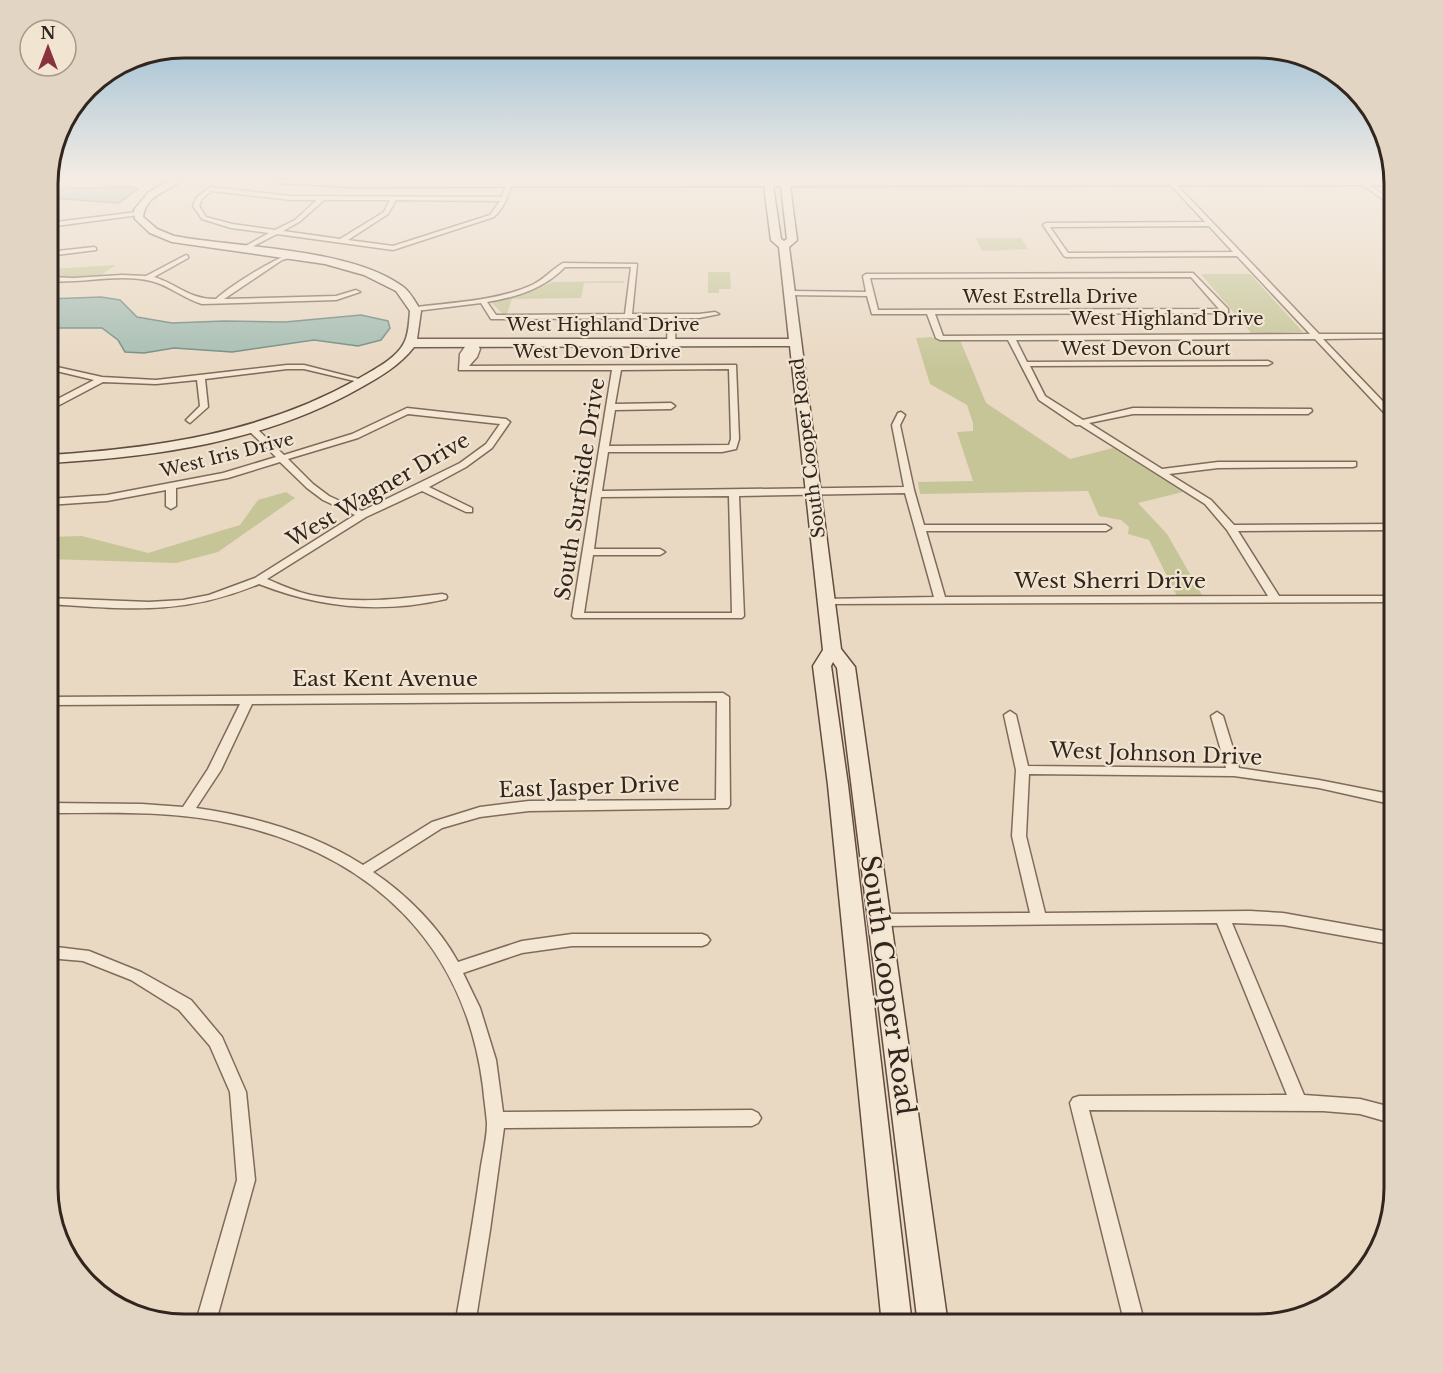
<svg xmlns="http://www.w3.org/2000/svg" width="1443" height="1373" font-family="'Libre Baskerville',serif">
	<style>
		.green { fill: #c5c597 }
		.water { fill: #a4bcb2; stroke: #6c887e; stroke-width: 1.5 }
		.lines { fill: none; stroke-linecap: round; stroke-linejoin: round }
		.street-casing { stroke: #806b5b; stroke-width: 3 }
		.secondary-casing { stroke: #624c3e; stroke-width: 3 }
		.street { fill: #f4e7d4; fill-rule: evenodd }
		.secondary { fill: #f4e7d4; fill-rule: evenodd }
		.labels { text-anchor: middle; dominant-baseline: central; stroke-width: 4.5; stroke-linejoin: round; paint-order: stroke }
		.far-street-label { font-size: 18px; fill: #32251e; stroke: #f1e4d1 }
		.street-label { font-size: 21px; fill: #32251e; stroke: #f1e4d1 }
		.near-street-label { font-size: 26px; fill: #32251e; stroke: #f1e4d1 }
		.rim { fill: none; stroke: #32251e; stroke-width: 3 }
	</style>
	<rect width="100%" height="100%" fill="#e9d8c2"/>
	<!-- green -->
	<g class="green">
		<polygon points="976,238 1021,238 1028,249 982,251"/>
		<polygon points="116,265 101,275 58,277 48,275 48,269"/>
		<polygon points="708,272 730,272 731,289 719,289 719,293 708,293"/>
		<polygon points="1201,274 1250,274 1303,332 1252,334"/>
		<polygon points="624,281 624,283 584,283 581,298 512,299 507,314 502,313 492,303 494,299 525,293 553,282"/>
		<polygon points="931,337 939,340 960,340 986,403 1070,459 1113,448 1183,492 1138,503 1167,534 1202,595 1177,596 1149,540 1128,534 1129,527 1121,520 1099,516 1088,491 920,494 918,482 973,481 957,432 973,431 973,423 967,405 930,384 916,338"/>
		<polygon points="286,492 295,498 218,552 176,563 48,559 48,537 82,536 148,553 240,525 258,500"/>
	</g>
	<!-- water -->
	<g class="water">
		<polygon points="48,186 77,188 132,187 138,189 119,203 48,198"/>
		<polygon points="101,297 120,300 137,317 172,323 224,321 285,322 361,315 388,321 390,328 381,340 358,346 314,340 232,352 174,348 144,353 125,352 118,340 102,328 48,328 48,299"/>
	</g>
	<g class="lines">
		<defs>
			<g id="street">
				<path d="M 1166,180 L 1172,180 L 1319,334 L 1395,334 L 1395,338 L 1323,339 L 1395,414 L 1395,422 L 1392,421 L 1315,339 L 1016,340 L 1027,362 L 1268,361 L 1272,363 L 1268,365 L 1030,366 L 1045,396 L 1083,420 L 1133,408 L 1311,409 L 1312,411 L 1308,414 L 1133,414 L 1089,423 L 1162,469 L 1218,462 L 1356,462 L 1356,466 L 1353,467 L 1218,468 L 1169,474 L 1211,500 L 1234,525 L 1395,524 L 1395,530 L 1238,531 L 1279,596 L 1395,596 L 1395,602 L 826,604 L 822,603 L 821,601 L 822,599 L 934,597 L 905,493 L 739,496 L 744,616 L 742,618 L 574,618 L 572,616 L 612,370 L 459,370 L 460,354 L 469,341 L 475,341 L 480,349 L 477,357 L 469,366 L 736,365 L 739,439 L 736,449 L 722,452 L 608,452 L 602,491 L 904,487 L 892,425 L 898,413 L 901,412 L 905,415 L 900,425 L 914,490 L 924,525 L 1106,525 L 1111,528 L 1106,531 L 926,531 L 945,597 L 1268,596 L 1227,530 L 1205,504 L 1080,425 L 1076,425 L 1039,400 L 1008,340 L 940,340 L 936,338 L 927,314 L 872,314 L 867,296 L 790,295 L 786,293 L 790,291 L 866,292 L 863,276 L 866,274 L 1193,273 L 1228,309 L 1228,313 L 935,314 L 943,336 L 1310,334 L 1237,256 L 1066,257 L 1064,256 L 1043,225 L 1046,223 L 1205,222 ZM 1209,226 L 1233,252 L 1068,253 L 1050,227 ZM 1191,277 L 1219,309 L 878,310 L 870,278 ZM 729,369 L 731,439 L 729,445 L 609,446 L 615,410 L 671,409 L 675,406 L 671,403 L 615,404 L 621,370 ZM 729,496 L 732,613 L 584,613 L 593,555 L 660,555 L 665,552 L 660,549 L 594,549 L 601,497 Z"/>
				<polygon points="1360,181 1364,181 1395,203 1395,208 1360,183"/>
				<path d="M 507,182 L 512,183 C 508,196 504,208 494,217 L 393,250 L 277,234 L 242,252 L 239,250 L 240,249 L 269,233 L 231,228 L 202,219 L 193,206 L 197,197 L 210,187 L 291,196 L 502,197 ZM 211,191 L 291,200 L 317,200 L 295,220 L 275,230 L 232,224 L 206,217 L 199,206 L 202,199 ZM 324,200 L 390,200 L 384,212 L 340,239 L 283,231 L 299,222 ZM 396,200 L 500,201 L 490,215 L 393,246 L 348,240 L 388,214 Z"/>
				<polygon points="137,212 139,213 139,215 48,227 48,223"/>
				<polygon points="94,247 96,248 96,250 48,256 48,252"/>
				<path d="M 291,254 L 294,256 L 293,257 L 282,260 L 224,299 L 336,296 L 356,290 L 360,292 L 336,300 L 202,304 C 184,299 169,285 151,281 C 118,273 82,284 48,281 L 48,277 L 73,278 L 122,275 L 146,276 L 186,255 L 188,256 L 188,258 L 154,277 C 177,284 190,300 216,299 C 230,286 273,259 291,254 Z"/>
				<path d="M 563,263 L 637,264 L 632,314 L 699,314 L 715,312 L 719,314 L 699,318 L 676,318 L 675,343 L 671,345 L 667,343 L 668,318 L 494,319 L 491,319 L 481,303 L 416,311 L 412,309 L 416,307 C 455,302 496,301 532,285 C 545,279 552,269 563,263 ZM 565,267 L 631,267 L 625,314 L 496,315 L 487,302 C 516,297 544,289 565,267 Z"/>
				<polygon points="48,365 102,377 156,380 287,365 304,365 367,381 363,383 304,369 287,369 205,379 208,407 190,423 186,420 200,406 197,380 156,384 103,382 48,411 48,404 94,380 48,369"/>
				<path d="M 407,408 L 506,419 L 510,422 L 492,448 L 466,467 L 429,487 L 472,508 L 472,512 L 466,512 L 422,491 L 366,517 L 267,579 C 283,586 299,593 316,596 C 358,604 400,599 442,594 L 446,595 L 447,597 L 446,599 C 381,614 320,608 259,584 C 182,616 128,609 48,604 L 48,598 L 149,602 L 183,600 L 209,595 L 255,578 L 355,515 L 323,500 L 307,488 L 280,462 L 228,478 L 176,488 L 176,506 L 171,509 L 166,506 L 166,490 L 107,501 L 48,505 L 48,499 L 107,495 L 223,473 L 276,457 L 248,430 L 248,426 L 254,426 L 284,455 L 352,434 ZM 408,414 L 500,424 L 486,444 L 460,463 L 362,511 L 329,496 L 313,484 L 288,459 L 358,438 Z"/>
				<path d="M 723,693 L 729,697 L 730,805 L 728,808 L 529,811 L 480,817 L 442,828 L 373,872 C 406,894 439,927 458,962 L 522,941 L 572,934 L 702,934 L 707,936 L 710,940 L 707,944 L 702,946 L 572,946 L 522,953 L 463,973 L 480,1008 L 496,1060 L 503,1112 L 752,1110 L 758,1113 L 761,1118 L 758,1123 L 752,1126 L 504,1128 L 490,1230 L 475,1325 L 455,1325 C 464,1274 473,1224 480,1173 C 482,1156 487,1140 487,1123 C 486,1111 484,1099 483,1087 C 465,944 372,855 233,824 C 173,810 110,813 48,813 L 48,803 L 142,804 L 183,807 L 208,769 L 240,704 L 48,705 L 48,697 ZM 717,701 L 716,800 L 529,801 L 480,807 L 432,822 L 363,865 C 313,833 253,816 196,808 L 221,770 L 252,704 Z"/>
				<polygon points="1010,711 1016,715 1028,766 1226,768 1211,716 1217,712 1223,716 1239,768 1319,780 1395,795 1395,805 1319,788 1234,776 1029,774 1026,836 1045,913 1250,911 1283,913 1395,933 1395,945 1283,925 1232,923 1304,1095 1360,1099 1395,1108 1395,1124 1360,1114 1323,1111 1089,1110 1145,1325 1125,1325 1070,1103 1073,1098 1079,1096 1287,1095 1217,923 878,926 873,924 871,920 873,916 878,914 1030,913 1012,836 1016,770 1004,715"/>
				<polygon points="48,946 89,951 141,972 191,1000 222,1037 246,1092 255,1180 215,1325 195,1325 237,1180 230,1092 210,1046 179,1010 131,980 83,961 48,958"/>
			</g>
			<path id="secondary" d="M 171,180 L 182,180 C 168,192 146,194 143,217 L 157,229 L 174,236 C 238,248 350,248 402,286 C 410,291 416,303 421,311 L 417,339 L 789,339 L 779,247 L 771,240 L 764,186 L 353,187 L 279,183 L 275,180 L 1395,180 L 1395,185 L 790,186 L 797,240 L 789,247 L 841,649 L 855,667 L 948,1325 L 918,1325 L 837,668 L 833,662 L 831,666 L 848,785 L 912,1325 L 882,1325 L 828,785 L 813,666 L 823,650 L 790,346 L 414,347 C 400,365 380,377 360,388 C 265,442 156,457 48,463 L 48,455 C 157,448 262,433 358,379 C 373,370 396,359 404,343 C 409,334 409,321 410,311 L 396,291 L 364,275 L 325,264 L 172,242 L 150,233 L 135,219 L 134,210 L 149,192 ZM 773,186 L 781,186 L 787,239 L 784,241 L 781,239 Z"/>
		</defs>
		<!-- street casing -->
		<use href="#street" class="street-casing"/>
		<!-- secondary casing -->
		<use href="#secondary" class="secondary-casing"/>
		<!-- street -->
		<use href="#street" class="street"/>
		<!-- secondary -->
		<use href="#secondary" class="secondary"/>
	</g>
	<!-- sky -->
	<linearGradient id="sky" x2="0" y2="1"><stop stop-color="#8db7d2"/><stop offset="0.48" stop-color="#f5ede4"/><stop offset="1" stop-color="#f5ede4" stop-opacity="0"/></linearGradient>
	<rect width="1443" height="372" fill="url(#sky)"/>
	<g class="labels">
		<!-- far-street labels -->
		<g class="far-street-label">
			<text x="1050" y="297">West Estrella Drive</text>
			<text x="1167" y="319">West Highland Drive</text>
			<text x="603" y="325">West Highland Drive</text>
			<text x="1146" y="349">West Devon Court</text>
			<text x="597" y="352">West Devon Drive</text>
			<text transform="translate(808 448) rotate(-97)">South Cooper Road</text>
			<text transform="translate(227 455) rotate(-14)">West Iris Drive</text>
		</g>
		<!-- street labels -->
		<g class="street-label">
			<text transform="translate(580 489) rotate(-81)">South Surfside Drive</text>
			<text transform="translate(378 490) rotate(-30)">West Wagner Drive</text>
			<text x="1110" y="581">West Sherri Drive</text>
			<text x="385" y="679">East Kent Avenue</text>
			<text transform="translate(1156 754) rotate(2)">West Johnson Drive</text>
			<text transform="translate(589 787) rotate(-2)">East Jasper Drive</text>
		</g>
		<!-- near-street labels -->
		<g class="near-street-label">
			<text transform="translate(888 985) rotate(82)">South Cooper Road</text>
		</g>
	</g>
	<!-- crop -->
	<path d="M0 0H1443V1373H0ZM184 58H1258A126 126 0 0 1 1384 184V1188A126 126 0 0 1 1258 1314H184A126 126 0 0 1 58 1188V184A126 126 0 0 1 184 58Z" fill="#e2d5c3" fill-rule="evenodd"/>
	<path class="rim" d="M184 58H1258A126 126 0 0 1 1384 184V1188A126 126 0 0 1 1258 1314H184A126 126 0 0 1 58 1188V184A126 126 0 0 1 184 58Z"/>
	<!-- north arrow -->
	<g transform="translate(48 48)"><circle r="28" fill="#f1e4d1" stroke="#a59889" stroke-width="1.5"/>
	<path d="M0-4.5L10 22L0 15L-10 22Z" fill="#89313c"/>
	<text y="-9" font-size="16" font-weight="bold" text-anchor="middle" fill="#32251e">N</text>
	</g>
</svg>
